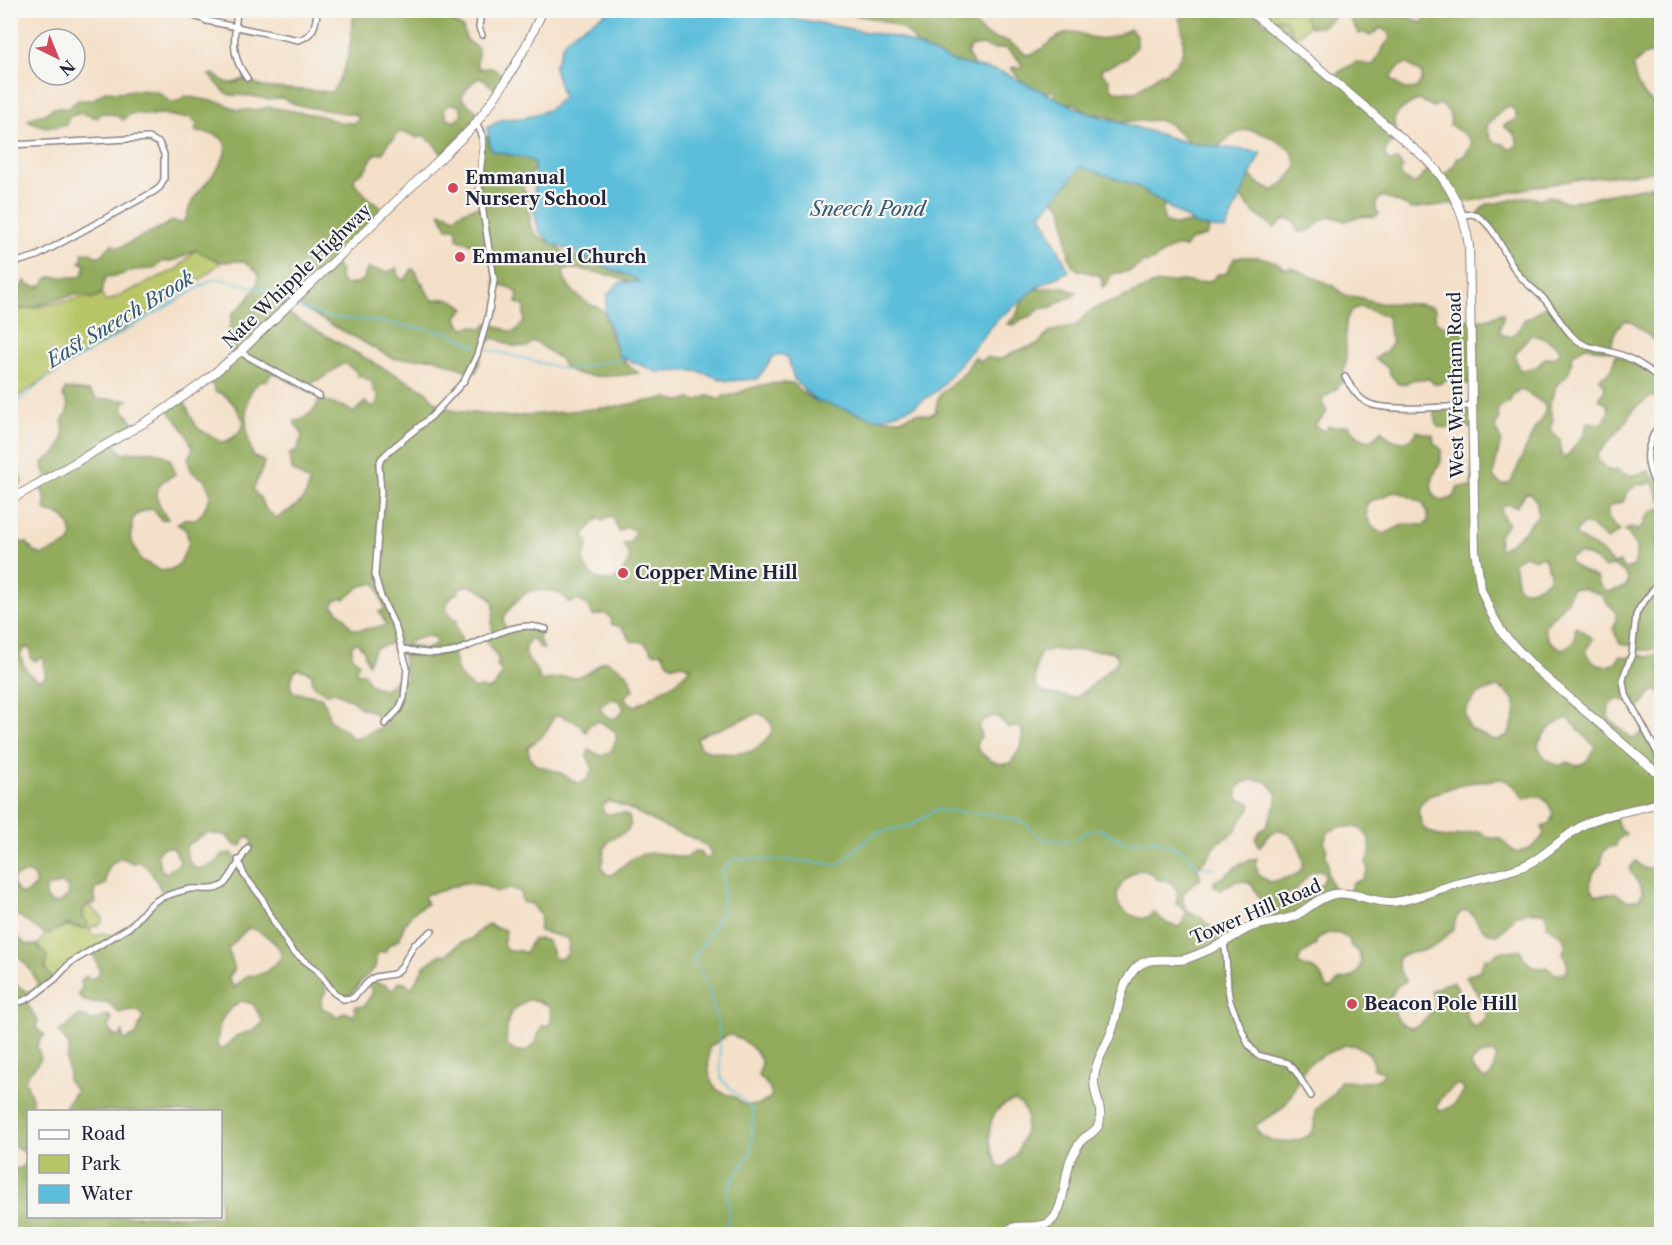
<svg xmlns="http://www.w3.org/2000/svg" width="1672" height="1245" font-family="'Libre Caslon Text',serif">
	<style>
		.green { fill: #b9c668; stroke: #6e7452; stroke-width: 1.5 }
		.forest { fill: #92ab5c; stroke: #5a664c; stroke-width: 1.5; fill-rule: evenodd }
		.water { fill: #5cbeda; stroke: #3f708a; stroke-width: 1.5 }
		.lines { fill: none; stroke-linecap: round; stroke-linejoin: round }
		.stream { stroke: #5cbeda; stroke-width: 1.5 }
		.street-casing { stroke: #8b8182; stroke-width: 8 }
		.secondary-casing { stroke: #8b8182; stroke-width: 10 }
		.street { stroke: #fff; stroke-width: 5 }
		.secondary { stroke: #fff; stroke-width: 8 }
		.poi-dot { fill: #d1495b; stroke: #f6f6f2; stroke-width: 2 }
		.labels { text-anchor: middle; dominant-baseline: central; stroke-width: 4.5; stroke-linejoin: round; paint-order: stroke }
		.poi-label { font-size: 18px; font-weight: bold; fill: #22223b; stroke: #f6f6f2; text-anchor: start }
		.street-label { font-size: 18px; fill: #22223b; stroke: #f6f6f2 }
		.water-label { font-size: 20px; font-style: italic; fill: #365973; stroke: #f6f6f2 }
	</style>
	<rect width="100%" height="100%" fill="#f6f6f2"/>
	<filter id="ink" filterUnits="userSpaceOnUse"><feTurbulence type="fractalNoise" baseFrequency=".0167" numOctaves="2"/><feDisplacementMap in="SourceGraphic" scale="12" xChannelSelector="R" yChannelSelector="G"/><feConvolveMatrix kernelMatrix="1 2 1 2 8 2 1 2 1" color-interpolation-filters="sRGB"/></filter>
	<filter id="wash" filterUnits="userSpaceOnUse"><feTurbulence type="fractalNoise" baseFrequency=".008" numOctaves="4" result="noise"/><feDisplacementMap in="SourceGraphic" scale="24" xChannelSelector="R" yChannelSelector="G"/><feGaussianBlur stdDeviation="1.35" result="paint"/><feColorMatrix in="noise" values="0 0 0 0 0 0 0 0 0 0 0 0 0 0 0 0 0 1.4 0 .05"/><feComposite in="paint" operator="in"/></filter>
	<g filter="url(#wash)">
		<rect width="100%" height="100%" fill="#f4e0c8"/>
		<!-- green -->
		<g class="green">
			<polygon points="1262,11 1325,11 1295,38"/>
			<polygon points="208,237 226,258 199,281 11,401 11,312 102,294 106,302 177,269"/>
			<polygon points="10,436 22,483 11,490 10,490"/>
			<path d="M 88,905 L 103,918 C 102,926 96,925 90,928 L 91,933 L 95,936 L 102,933 L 111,934 L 113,937 L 74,961 L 53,980 L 44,968 L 47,955 L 36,945 L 40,942 L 45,933 L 48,934 C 59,929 66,923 78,928 L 87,922 C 81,916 81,910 88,905 Z"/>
		</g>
		<!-- forest -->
		<g class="forest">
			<path d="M 354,11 L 441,11 L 442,15 L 463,28 L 467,41 L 478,48 L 477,66 L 482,69 L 490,67 L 507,77 L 497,91 L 483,79 L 479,78 C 471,82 466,89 462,96 L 463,100 L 480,114 L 443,155 L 433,143 L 424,136 L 416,138 L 413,135 L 400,132 L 395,135 L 393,140 L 389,142 L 383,153 C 372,153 372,158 368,166 C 365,171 359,174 355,177 L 354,182 L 370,200 L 377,203 L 385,212 L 333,262 L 341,271 C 339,278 340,281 346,285 L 357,283 L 365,278 L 365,273 L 368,271 L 367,268 L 388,272 L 397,268 C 397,276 397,277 405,280 L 412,269 L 416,271 L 421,283 L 422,285 L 423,283 L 428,294 L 433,300 C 446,297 457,299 465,309 L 459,314 L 457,318 L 460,325 L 464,328 L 474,326 L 484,329 L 487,323 C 498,325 505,331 514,332 L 524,322 L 524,305 L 516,303 L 518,295 C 513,286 505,286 495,286 C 496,270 492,259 487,243 C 476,246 467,244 457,238 L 457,231 L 455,228 L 447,228 L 446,226 L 440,212 L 448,214 L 454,218 C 462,210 471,208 482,206 L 479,185 L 483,135 L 488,138 L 489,145 L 492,150 L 522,153 L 536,162 L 536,166 L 522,187 L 528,197 L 530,225 L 536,235 L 556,245 L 564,253 L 569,255 L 594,261 L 617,273 L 635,276 L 640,282 L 635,284 L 614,276 L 578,269 L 568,269 L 563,272 C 564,285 578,297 589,304 C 593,306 598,306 602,310 C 606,314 606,322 608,327 C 613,346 621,363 639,373 C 620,376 567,383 561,360 L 536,342 L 532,342 L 527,347 L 512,346 L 495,338 C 482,342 481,360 476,372 L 470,372 L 434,358 L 394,359 L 292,303 L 283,311 L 381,367 L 425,390 L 434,401 L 454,411 L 510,417 L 613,407 L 666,398 L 679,401 L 690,399 L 697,401 C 709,394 708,395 719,400 L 724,396 C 733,397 747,388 758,386 C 769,383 782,383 793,383 L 800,391 L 816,401 L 833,403 L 858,414 L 885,419 L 902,419 L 917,413 L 929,415 L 936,412 C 935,390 951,387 964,373 C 969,368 970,361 975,357 L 980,362 L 986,357 L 996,359 L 1004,358 L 1014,352 L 1038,344 L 1049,332 L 1077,325 L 1086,314 L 1101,305 L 1115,301 L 1154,284 L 1182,281 L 1198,283 L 1212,280 L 1218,274 L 1225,274 L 1228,271 L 1229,267 L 1234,260 L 1234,258 C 1247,256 1263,256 1275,262 C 1281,265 1282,268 1289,269 L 1290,267 L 1333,286 L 1343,294 L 1349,296 L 1358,297 L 1379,303 L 1419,304 L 1432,307 L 1436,311 L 1435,312 L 1436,322 L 1446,326 L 1457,326 C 1465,315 1479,322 1490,318 C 1496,316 1496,313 1503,313 C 1505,320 1499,326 1500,333 C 1515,342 1517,330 1525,319 L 1530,318 L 1548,304 L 1517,271 L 1491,229 L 1478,215 C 1480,212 1482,206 1487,204 C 1491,203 1497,204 1501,202 C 1518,199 1522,194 1539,199 C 1549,195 1548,195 1557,199 C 1561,201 1567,201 1571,202 L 1661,184 L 1661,347 C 1658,343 1633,322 1629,321 C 1628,320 1626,321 1624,321 C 1614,330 1612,338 1611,352 L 1585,346 L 1573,355 C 1571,368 1569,377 1557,384 L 1549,406 L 1553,420 L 1550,430 L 1560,440 L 1561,455 L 1565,458 L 1582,438 L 1588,422 L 1599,424 L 1604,422 L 1609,411 L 1607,404 L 1599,399 L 1604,391 L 1605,386 L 1600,379 L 1601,376 C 1613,374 1614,365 1615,354 L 1655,374 L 1661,368 L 1661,397 L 1650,397 L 1635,408 L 1631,413 L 1628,420 L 1597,455 L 1598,460 L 1610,471 L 1618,470 C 1628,478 1638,475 1649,471 L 1654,479 L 1661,476 L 1661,502 L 1654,482 L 1644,485 L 1638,484 L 1627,492 L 1623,502 L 1614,504 L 1608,509 C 1606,520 1613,524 1620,531 L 1607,540 L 1591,526 L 1582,524 L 1575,534 C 1581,542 1592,543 1600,550 C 1605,554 1607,560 1613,564 L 1620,562 L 1621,566 L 1625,569 L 1634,566 C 1639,547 1636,544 1625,530 L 1631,528 L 1638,530 L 1644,524 L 1646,516 L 1661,507 L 1661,646 L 1651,650 L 1634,650 L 1633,646 L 1620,644 L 1613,629 C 1623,603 1608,612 1602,595 L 1585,589 L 1572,588 L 1567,601 L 1544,627 C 1547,641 1549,642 1562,649 C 1574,644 1577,639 1575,627 L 1577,627 L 1593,639 L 1586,650 C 1592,668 1609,672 1621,656 L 1630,658 L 1634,653 L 1647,657 L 1661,653 L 1661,693 C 1650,686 1649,697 1643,704 C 1642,706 1637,708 1635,710 L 1630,702 L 1617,699 L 1609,706 L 1608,717 L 1621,730 L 1634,739 L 1646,729 L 1661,763 L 1661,802 L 1615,814 L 1619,828 L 1626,834 L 1617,840 L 1616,846 C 1606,847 1599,853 1602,863 C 1592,872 1585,883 1596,895 L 1605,895 L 1615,892 C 1624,900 1627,902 1639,899 L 1643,892 C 1640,883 1633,877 1629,869 L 1636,861 C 1640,866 1642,869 1649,868 C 1663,866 1658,851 1660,841 L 1661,842 L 1661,1234 L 11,1234 L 10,1166 L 19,1169 L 27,1162 L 26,1153 L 13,1145 L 11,1139 L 11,986 L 17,985 L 27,992 L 35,990 L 38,983 C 32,971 23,958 11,953 L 11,541 L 27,543 L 33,551 L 42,555 L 69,544 L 72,536 C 70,528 68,518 59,515 C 54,512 50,513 45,510 C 47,500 44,493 38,484 L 48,478 L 44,470 L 43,463 C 45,460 48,459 51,457 C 62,451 66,433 62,422 C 67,411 72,408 63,397 L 65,389 L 89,391 L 99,401 L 102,399 L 129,400 L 125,401 L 122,407 C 126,415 132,419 136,426 L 113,441 L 121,453 C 135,452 161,448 170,460 C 173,464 174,470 175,474 C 172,477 165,479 162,482 C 152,494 160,509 168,519 L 161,520 L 153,509 C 147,509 133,514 132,522 C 131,529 134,528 130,537 L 141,560 L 161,571 L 172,569 L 180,563 L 189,542 L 186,530 L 177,524 L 184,519 L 196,519 L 202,513 L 211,495 L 204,479 C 192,474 189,470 188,458 L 193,448 L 186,433 L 167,408 L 182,398 C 188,407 191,420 198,428 C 200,430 219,441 223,442 C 234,439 241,433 244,422 C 238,409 232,399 219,392 L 216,393 L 214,387 L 207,379 L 234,355 L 229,348 L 228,334 L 232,316 L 233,313 L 246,302 L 255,289 L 258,281 L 258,273 L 248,264 L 243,261 L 221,262 L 195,250 L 176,260 L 162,262 L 153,269 L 134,270 L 117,276 L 106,277 C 99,288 109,293 92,299 L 84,295 L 74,295 L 29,308 L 11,310 L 11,290 L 17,290 L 25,281 L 29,285 L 38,287 L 44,284 L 46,279 L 51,277 L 80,277 L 84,272 L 85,265 L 80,262 L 83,256 L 82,253 L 89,252 L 95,256 L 101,256 L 112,244 L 116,247 L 121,247 L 173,221 L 181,223 L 186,219 C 188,211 190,204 195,197 C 203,185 245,146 215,135 C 210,133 202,133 197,132 L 195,130 L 197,126 L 196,122 L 189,117 C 179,120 171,114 160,114 C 157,114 153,115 150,115 C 139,114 131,110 123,120 C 117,115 110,113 102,113 L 97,118 L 81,113 L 69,117 L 67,124 C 49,129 44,128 28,120 L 38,115 L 43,115 L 53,108 L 68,108 L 78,100 L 92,100 L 105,91 L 120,92 L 133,90 L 153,91 L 160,93 L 170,102 L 178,101 L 185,96 L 223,103 L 237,110 L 257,110 L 269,107 L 322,116 L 341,123 L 352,123 L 359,120 L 357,115 L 313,108 L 297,105 L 282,98 L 266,99 L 252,96 L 230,95 L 226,93 L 209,75 L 214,74 C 227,84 231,86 246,78 L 262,87 L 332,92 C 350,64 351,43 354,11 ZM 451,104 L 460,106 L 462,114 L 456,121 L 447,119 L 444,109 ZM 1361,307 L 1386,316 L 1388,319 L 1390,336 L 1392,342 L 1386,352 L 1375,358 L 1389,369 L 1390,374 L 1398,384 C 1405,385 1406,383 1412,380 C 1420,377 1413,381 1422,380 C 1430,379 1428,377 1434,384 L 1440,384 L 1446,380 L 1452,379 L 1460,383 L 1472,384 L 1471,407 L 1436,407 L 1434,412 L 1438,427 L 1450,428 L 1456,426 L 1473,428 L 1472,487 L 1458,487 C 1455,498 1452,499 1441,501 L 1434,496 L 1431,485 L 1436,469 L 1441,462 L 1441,449 L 1434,443 L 1433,435 L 1417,431 C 1408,448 1391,442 1381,430 C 1368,450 1359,437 1348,425 L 1335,427 L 1328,426 L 1327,430 L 1325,431 L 1314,426 L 1327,412 L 1322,403 L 1323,398 C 1329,394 1337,390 1341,383 C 1343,379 1346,360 1346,356 C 1347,341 1339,310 1361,307 ZM 1531,335 C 1543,336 1552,341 1560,350 L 1559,354 L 1555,357 L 1545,358 L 1537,367 L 1523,370 L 1518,368 L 1515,355 L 1524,342 ZM 344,363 L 357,372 L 357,375 L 372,381 L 373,390 L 378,394 L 377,403 L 372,407 L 365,402 L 353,413 C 341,402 338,408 328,402 C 325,400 323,398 319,397 C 318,410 307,417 295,421 L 295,425 L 299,428 L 302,436 L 296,452 L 289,454 L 292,470 L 309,482 C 308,501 292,509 277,518 L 266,510 L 261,499 L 253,490 L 262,470 L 264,461 L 254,457 C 245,438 238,384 267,380 L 272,372 L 309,391 L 314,381 L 321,379 ZM 1520,390 C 1530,392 1536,400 1545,405 C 1546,414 1541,422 1535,428 L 1511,482 C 1502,487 1499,484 1493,476 L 1501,440 C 1498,430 1491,431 1499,420 L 1498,410 L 1503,404 L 1509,403 L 1513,394 ZM 1394,491 C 1406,493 1410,499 1422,502 L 1428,514 L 1428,522 L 1423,525 L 1405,524 L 1384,534 C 1371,529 1364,518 1367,503 L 1373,500 L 1382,498 ZM 1530,493 L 1537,502 L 1538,515 C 1528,527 1514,544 1500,549 L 1499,548 L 1499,535 L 1508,524 L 1502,515 L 1501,508 L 1506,504 L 1517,507 L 1525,494 ZM 610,516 L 613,517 L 619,532 L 626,527 L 633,529 L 635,532 L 631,542 L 623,544 L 630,557 C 627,565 624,572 617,578 C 606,586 590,577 585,566 C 581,556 588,550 588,543 C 588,542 584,536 583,535 L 598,518 L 603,521 ZM 1580,553 L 1592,558 L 1605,568 L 1613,565 L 1626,574 L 1628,581 L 1625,587 L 1608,592 C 1601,589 1598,585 1597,578 L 1572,565 L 1569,560 L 1570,557 ZM 1524,555 L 1535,559 L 1539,557 L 1544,557 C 1547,562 1546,567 1550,572 L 1549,579 C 1540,586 1528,595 1518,587 L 1514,563 L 1515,561 ZM 376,583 L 385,609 L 379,612 L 386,624 L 385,626 L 358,630 L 351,628 L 345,618 L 333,606 L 334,601 L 341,598 L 345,599 L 361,586 ZM 469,585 C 480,590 496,596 494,611 C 492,622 490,623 494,635 L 486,639 C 489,648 496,653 499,661 L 497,664 L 502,674 L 494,687 L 486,690 L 480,687 L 476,689 C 459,681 456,669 453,653 L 464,647 L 456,625 L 457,620 L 449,615 L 446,607 L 451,597 L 457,593 L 460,588 ZM 530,591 C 545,591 561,587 569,603 L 578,600 C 588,605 589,605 593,616 L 605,613 L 611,618 L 612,625 C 625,625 625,634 632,642 C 643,639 647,644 653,653 L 661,652 C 664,655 667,663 671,665 C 678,668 680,660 691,668 L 676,682 L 636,706 L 627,702 L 625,696 L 634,690 C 633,683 629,679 627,673 L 607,661 L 603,661 C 594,669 586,676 574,677 C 569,678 563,676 559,678 C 552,679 547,681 540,680 C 539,666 525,665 525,647 L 530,639 L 533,639 L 541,649 L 544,649 L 539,640 L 542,629 L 526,627 L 507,630 L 503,620 C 509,607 518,597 530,591 ZM 425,636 L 434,637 L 436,643 L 433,646 L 425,650 L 416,646 L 408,645 L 406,643 C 412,640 419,639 425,636 ZM 400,641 L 407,680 L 396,680 C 385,691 383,690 369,684 L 364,673 L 357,674 L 356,670 L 359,663 L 352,656 L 352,645 L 356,642 L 363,649 L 368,664 L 375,648 ZM 26,647 L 31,650 L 31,659 L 35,661 L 43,657 L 44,659 L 45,677 L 40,680 C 28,677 23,666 20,654 ZM 1053,649 C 1064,652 1076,650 1087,650 C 1096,650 1103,652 1111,651 L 1116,654 L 1118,659 L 1116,663 C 1108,670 1085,694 1076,697 C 1071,698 1062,696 1057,695 C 1052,694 1042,693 1039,689 C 1032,682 1036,662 1041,653 ZM 298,669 L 303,670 L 312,674 L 312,682 L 315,687 L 326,693 L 335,692 L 351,700 L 361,708 L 371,711 L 379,718 L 388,722 C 380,730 365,733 355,740 L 341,727 L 330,721 L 326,705 L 321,697 L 293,692 L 290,685 L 294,672 ZM 1497,687 C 1522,698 1518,713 1508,735 L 1497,740 L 1491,739 L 1471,729 L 1468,725 L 1465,713 C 1472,696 1480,692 1497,687 ZM 611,699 L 618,700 L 623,706 L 623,711 L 616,718 C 608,719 602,715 600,707 ZM 759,713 C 774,722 777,729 764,742 C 760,746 756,749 752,751 C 738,755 713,754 700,748 L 697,738 L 702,736 L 705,733 L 719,729 ZM 559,715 L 578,723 L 586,732 L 589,725 L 599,721 L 614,730 L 617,738 L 610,753 L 601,756 L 589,750 L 587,756 L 593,769 L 587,780 L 579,783 C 570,780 564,774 556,771 C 541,765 529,768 528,747 C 532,743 537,741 540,738 C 546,733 551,723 554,717 ZM 994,716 L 999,718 L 1008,728 L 1014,727 L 1022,729 L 1022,745 L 1011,763 C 997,767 986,759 977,748 L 977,741 L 981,737 L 981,732 L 978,727 L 984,720 ZM 1568,718 L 1595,747 C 1591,757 1588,762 1577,766 L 1568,762 L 1559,766 C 1548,760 1542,758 1538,745 C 1543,732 1554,723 1568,718 ZM 1500,779 C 1513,781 1517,789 1524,799 C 1541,794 1547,797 1553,814 L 1550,823 L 1542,827 L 1544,833 C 1539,845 1529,848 1517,853 C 1507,848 1508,845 1502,840 C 1497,836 1497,839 1492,838 C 1487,838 1483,834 1479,831 L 1447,838 L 1442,837 L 1426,830 L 1422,825 L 1418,811 L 1421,803 L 1429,796 L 1461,784 ZM 1252,780 L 1264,781 L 1269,783 L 1276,793 L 1277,801 L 1266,827 L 1260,831 L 1256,839 L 1259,847 L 1271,833 L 1280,830 C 1282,831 1287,833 1289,834 C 1299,842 1309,864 1298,873 C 1295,876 1276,881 1270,882 L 1259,876 L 1255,863 L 1257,858 C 1251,860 1244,861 1238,865 C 1230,872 1224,878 1214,881 L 1214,887 L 1221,890 C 1228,886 1235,879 1244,881 C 1258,884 1265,911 1264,924 L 1236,937 L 1227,936 L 1212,928 L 1199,916 L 1188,912 L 1183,903 L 1183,894 L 1193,883 L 1201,879 L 1198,868 L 1208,857 L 1218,842 L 1234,833 L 1242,818 L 1249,811 L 1251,805 L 1249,802 L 1240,800 L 1237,796 L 1237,789 L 1243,783 ZM 609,801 C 630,807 646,818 665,827 C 681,835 700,837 711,852 L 710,857 L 707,859 L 704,858 L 699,851 L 694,851 L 688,857 L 685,858 C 666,854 647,848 630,860 C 623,865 618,871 611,875 L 606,874 C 602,869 602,867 603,860 C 603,855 605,847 608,842 C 616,833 638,834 628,815 L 623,813 L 606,814 L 603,811 L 603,805 ZM 1342,826 C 1347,828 1351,826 1356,827 C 1371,831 1374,852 1366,862 L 1368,870 L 1363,879 L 1352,883 L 1349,894 L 1335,894 L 1328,874 L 1328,862 L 1325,855 L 1327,851 L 1324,842 L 1328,832 ZM 207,833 L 225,835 L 236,846 L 242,846 L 245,837 L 250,837 L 253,842 L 238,862 L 232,853 L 223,854 L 216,863 L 200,869 L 193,867 L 187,856 L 186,846 ZM 170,847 L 174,849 L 180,861 L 179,864 L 166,873 L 161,869 L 157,855 L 162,848 ZM 122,858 L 133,863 L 140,862 C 152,870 158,884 164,896 L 142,916 L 91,950 L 100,970 C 99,976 96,977 90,979 L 86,976 L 80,982 L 82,988 L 78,994 C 85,1006 96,1002 108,1002 L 119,1013 L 129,1010 L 140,1012 L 143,1017 C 141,1024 138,1026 137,1034 L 126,1040 L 123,1038 L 123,1031 L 121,1035 L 117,1037 C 112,1035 110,1033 108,1027 L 112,1019 L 108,1015 L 92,1021 L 79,1015 L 67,1027 L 58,1032 C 68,1043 73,1046 66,1060 L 69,1073 L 67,1080 L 76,1090 L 63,1111 L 220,1112 L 220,1216 L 28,1216 L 28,1112 L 35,1111 L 32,1105 L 32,1098 L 25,1080 C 29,1070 36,1068 41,1059 L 37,1046 L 40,1040 L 45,1035 L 38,1030 L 36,1024 L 38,1022 L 26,1001 L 53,980 L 45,968 L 47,955 L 36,945 L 25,944 L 15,934 L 11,927 L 13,916 L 19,916 L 42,932 L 48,934 L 66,925 L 71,925 L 86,929 L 88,924 L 83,916 L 84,908 L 88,904 L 95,904 L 96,901 L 94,895 L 95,889 L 106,884 C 105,871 111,862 122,858 ZM 1142,869 L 1150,873 L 1158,880 C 1169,879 1172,883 1178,892 L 1176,904 L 1187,912 L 1180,927 L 1168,924 L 1153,912 L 1150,916 L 1142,919 C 1135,916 1124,914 1120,907 C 1110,892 1128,873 1142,869 ZM 1321,870 L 1325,875 L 1323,883 C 1311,891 1302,908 1287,905 L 1284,900 L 1286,895 L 1296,890 L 1310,873 ZM 28,872 L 33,875 L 36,884 C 33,889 28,894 21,894 C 16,890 11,884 14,877 ZM 62,883 L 67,887 L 69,894 C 60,906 44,908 46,888 C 51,885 56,886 62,883 ZM 464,883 L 483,885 L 497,892 L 509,889 L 520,891 L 522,902 L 532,904 L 541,916 L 539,931 L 569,939 L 568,953 L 563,958 L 555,959 L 548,941 L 540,939 L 532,940 L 525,953 L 520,951 L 507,951 L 503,944 L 506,930 L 496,928 L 489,924 L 480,930 L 471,939 L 460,943 L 446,955 L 441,954 L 424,966 L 412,988 L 405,982 L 399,982 L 392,990 L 386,985 L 371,981 L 368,984 L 373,992 L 364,1006 L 354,1007 L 355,1012 L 353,1016 L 345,1012 L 337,1017 L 333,1013 L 322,1008 L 321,1002 L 326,990 L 323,980 C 331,987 338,998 350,996 L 362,980 L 375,968 L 377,953 L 385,952 L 389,945 L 400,939 C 403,922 411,911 427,904 L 424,897 L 427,894 C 440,893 450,887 464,883 ZM 1462,911 L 1469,911 C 1480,922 1478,933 1498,934 L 1503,930 L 1516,915 L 1521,915 L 1527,912 L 1543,912 L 1547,918 L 1547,926 L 1557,932 L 1563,937 L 1566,944 L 1563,953 L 1568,966 L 1564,974 L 1556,974 L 1546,967 C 1534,971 1525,962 1521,951 L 1503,951 L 1487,959 L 1485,958 L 1480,970 L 1466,976 C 1474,990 1488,1002 1486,1019 L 1477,1026 L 1472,1026 C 1462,1013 1465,995 1453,982 L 1447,983 L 1431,991 L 1435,1000 L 1435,1009 L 1419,1025 L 1411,1028 C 1393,1021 1396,1012 1390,998 L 1397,986 L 1406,982 C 1401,974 1396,967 1399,957 L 1407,953 L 1418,952 L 1435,946 L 1453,930 L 1456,918 ZM 248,928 C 260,929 274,941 281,951 L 280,959 C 270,969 262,978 247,975 L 234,988 L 228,978 L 235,969 L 228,949 ZM 1328,933 L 1340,934 L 1349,939 L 1351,946 L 1359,952 L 1361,962 L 1358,972 L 1350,978 L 1340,980 L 1331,988 L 1326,988 C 1324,983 1323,978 1320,974 C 1315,967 1305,968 1298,963 L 1301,955 L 1315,945 L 1318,938 ZM 527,1000 C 537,1000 542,1002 550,1008 L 551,1021 L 549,1025 L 542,1026 C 539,1032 537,1038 534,1044 C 528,1055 513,1053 506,1044 C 507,1036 506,1019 511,1013 C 515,1008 522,1004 527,1000 ZM 241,1001 L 253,1004 L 263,1022 L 255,1030 L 236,1036 L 222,1050 L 217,1046 C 220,1019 219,1017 241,1001 ZM 731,1035 C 745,1040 758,1050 762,1064 L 758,1075 L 769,1087 L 772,1095 C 763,1106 756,1106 742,1104 C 733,1093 732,1097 721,1092 C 706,1085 708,1061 709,1047 L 726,1036 ZM 1345,1045 C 1354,1044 1369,1050 1372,1059 C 1373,1060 1373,1068 1373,1069 L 1384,1072 L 1383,1076 C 1368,1086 1357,1080 1340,1081 L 1333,1094 L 1315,1110 C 1314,1118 1316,1128 1310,1134 C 1297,1145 1258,1147 1256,1125 C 1266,1118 1280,1113 1287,1102 C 1295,1091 1297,1075 1308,1065 C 1318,1056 1333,1051 1345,1045 ZM 1494,1053 L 1497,1056 L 1492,1073 L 1489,1078 L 1484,1079 L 1473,1069 L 1471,1064 L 1479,1055 ZM 1456,1085 L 1461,1085 L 1464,1091 C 1459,1101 1450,1109 1439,1111 L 1437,1106 L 1443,1096 ZM 1015,1101 C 1032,1109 1027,1126 1022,1140 C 1021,1144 1019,1149 1017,1153 C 1013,1159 1008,1163 1003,1168 L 999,1167 C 986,1144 983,1107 1015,1101 Z"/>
			<path d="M 838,11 L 972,11 L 972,21 L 984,34 L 996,39 L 1005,40 L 1020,49 L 1026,55 C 1043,54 1054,33 1072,32 C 1076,32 1085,35 1090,37 C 1105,41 1116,36 1130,29 L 1136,35 L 1136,47 L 1126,59 L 1102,69 L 1101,73 L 1109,79 L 1110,87 L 1114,91 L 1135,92 C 1144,85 1152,80 1161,73 L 1164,74 C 1168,70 1174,66 1178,61 C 1187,50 1183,31 1179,18 L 1186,14 L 1188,11 L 1253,11 L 1268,25 C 1274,19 1277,17 1286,19 L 1293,34 L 1289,41 L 1331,77 L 1356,62 L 1370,65 L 1374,64 C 1379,55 1382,47 1390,39 L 1389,33 L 1381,28 L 1370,36 L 1365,33 L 1359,34 L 1348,16 L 1339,13 L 1321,27 L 1310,27 L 1304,16 L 1304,11 L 1390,11 L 1396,15 L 1411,18 L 1422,23 L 1424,21 L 1422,11 L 1661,11 L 1661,55 C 1648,51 1641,56 1633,66 C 1636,86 1640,92 1656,106 L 1659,104 L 1661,107 L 1661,171 L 1580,179 L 1529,188 L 1472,201 L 1410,209 L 1409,207 L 1383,196 C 1376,200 1373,207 1379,214 L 1375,217 C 1365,215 1355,217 1345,221 C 1341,220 1336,217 1332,217 C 1316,217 1316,235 1298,232 L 1295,223 L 1289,219 L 1283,220 L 1275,228 L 1255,214 L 1241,198 L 1236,189 L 1249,174 C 1257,183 1262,188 1275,190 L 1286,181 L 1297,167 C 1295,162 1295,156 1292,153 C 1286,144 1256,128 1245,130 C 1233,133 1222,143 1213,151 L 1201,144 L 1192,143 L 1185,139 L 1170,124 L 1158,120 L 1123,122 L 1104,115 L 1088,114 L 1076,104 L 1059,102 L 1055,98 L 1054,92 L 1052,90 L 1042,98 L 1037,98 L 1012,70 L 1012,67 L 1021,68 L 1022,65 L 1017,58 L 1006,48 L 994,49 L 982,45 L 971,47 L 967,53 L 975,67 L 975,70 L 917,51 C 917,48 917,45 915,42 C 909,27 880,19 866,17 C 856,15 847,15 838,11 ZM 1406,63 L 1422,74 L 1422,80 L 1416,88 C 1398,92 1401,84 1390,78 L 1399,67 ZM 1420,100 L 1433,107 L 1440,104 C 1449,109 1452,116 1450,125 C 1458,131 1469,135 1472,144 L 1464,156 L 1458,157 L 1454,165 L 1443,176 L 1432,165 L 1417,182 L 1413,183 L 1403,178 L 1400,173 L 1403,167 L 1397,160 L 1390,162 C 1378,152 1391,145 1398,136 C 1397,132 1394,125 1394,121 C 1395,112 1412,101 1420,100 ZM 1507,106 C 1513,107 1515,110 1517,117 L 1513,121 L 1504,125 L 1504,127 C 1512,131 1518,135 1517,145 L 1511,149 L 1508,149 L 1504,144 L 1497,143 L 1491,140 L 1487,127 L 1488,123 C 1496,120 1498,110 1507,106 Z"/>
			<path d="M 1079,152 L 1165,199 C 1164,205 1161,214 1164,219 C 1168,229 1184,223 1192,223 C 1197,224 1202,225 1207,227 L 1209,230 L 1206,236 L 1191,240 L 1184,248 C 1168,242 1162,260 1146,263 L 1143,261 L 1142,264 L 1130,271 L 1112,274 L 1106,285 L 1102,287 L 1102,280 L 1099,275 L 1078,270 L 1073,266 L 1069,257 L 1063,209 L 1050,195 Z"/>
			<polygon points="1065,287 1069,290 1077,292 1073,296 1061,301 1052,307 1040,309 1031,316 1022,319 1014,325 1007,324 1016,316 1024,296 1034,289"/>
		</g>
		<!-- water -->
		<path class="water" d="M 777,10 L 792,18 L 900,38 L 954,62 L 1002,72 L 1085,112 L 1188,143 L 1261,152 L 1225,230 L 1196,225 L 1135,185 L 1081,167 L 1041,214 L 1069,271 L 1038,287 L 997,320 L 938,390 L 913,407 L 878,419 L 817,401 L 805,391 L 794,379 L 788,358 L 781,354 L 774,356 L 757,379 L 727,381 L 701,372 L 693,371 L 657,372 L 619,356 L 605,311 L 608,294 L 620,282 L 639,282 L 636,279 L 604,266 L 570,250 L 553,244 L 539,231 L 533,207 L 535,182 L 534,162 C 521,155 506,155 491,150 L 487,128 L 503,119 L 524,118 L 548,110 L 563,98 L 554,67 L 564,42 L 574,32 L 610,11 Z"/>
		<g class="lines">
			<!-- stream -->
			<g class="stream">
				<polyline points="296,306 327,317 373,321 447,332 476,346"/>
				<polyline points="486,349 569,370 623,358"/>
				<polyline points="10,408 52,374 215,278 286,295"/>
				<polyline points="720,1234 729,1218 727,1189 751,1152 753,1110 721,1079 719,1030 709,990 693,959 723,912 723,869 735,858 803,861 838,865 877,832 910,826 935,810 993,814 1024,822 1044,840 1073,841 1087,831 1101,829 1124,842 1157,840 1184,851 1197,866 1215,868"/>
			</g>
		</g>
	</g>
	<g filter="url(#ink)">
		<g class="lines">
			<defs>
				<g id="street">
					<path d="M 179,10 L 207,21 L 299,40 C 314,35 316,25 317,10"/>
					<path d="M 237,10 C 235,39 229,53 247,78"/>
					<polyline points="481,10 479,28 482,35"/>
					<polyline points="10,145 149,138 159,143 164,154 164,179 160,187 155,191 37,256 10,264"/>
					<path d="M 1463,215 C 1469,214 1475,213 1480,218 C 1497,230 1504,255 1516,271 C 1524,283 1536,290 1545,300 C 1554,310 1559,321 1567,330 C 1580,348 1596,348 1615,353 C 1632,358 1651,369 1662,383"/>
					<polyline points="240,352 319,396"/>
					<path d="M 1345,377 C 1352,388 1358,399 1370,404 C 1390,412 1448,406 1472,406"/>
					<path d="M 1662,420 C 1639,455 1647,465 1662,501"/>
					<path d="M 403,649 C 420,653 441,656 458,650 C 481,643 502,627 528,626 C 534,626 540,628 546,629"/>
					<polyline points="385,724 399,709 404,698 407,668 396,628 381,597 375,576 381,492 379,465 381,459 389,451 432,416 464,381 477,355 488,317 494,280 479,187 483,146 482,135 476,122"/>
					<polyline points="1657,773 1660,763 1657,752 1625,693 1623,681 1624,675 1632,654 1636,615 1640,607 1662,578"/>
					<polyline points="238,860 244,875 262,898 274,922 292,951 317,970 334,993 343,999 353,998 368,982 375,977 394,974 400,969 414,945 432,931"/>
					<polyline points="1224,943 1226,957 1228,989 1230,1001 1248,1044 1257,1055 1288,1063 1296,1072 1311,1096"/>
					<path d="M 10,1003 L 23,1001 L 33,996 L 55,979 L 70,963 L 128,928 C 141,918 147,903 163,897 C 171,894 180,891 190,889 C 200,888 212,892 222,886 C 229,882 241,857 248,848"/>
				</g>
				<g id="secondary">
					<path d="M 1248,10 L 1281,36 L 1425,158 C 1450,182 1464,211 1469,246 L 1475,551 L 1481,589 L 1490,611 L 1503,634 L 1536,669 L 1662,777"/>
					<path d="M 10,500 L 154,417 L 201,384 L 240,352 L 471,129 C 501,92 524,54 543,10"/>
					<path d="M 1004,1234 C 1014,1220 1036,1232 1050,1222 C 1065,1210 1064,1176 1071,1158 C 1074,1152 1078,1144 1083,1139 C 1089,1134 1096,1132 1099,1124 C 1104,1109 1093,1094 1094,1079 C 1095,1062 1105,1049 1111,1033 C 1119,1011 1119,988 1134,970 C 1148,953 1168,963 1186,959 C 1194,956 1211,949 1219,945 C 1230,940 1239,932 1251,927 C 1265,922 1281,922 1295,916 C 1308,909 1319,897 1334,894 C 1354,891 1373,903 1392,902 C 1412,900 1430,892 1449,886 C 1471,880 1493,876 1515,869 C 1543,861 1561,836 1587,823 C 1611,812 1637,810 1662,802"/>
				</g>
			</defs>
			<!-- street casing -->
			<use href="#street" class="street-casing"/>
			<!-- secondary casing -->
			<use href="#secondary" class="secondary-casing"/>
			<!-- street -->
			<use href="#street" class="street"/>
			<!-- secondary -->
			<use href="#secondary" class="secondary"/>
		</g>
	</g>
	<!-- markers -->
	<g class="poi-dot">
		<circle cx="453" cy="188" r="6"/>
		<circle cx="460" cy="257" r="6"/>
		<circle cx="623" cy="573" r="6"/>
		<circle cx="1352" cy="1004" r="6"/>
	</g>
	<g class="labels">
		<!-- poi labels -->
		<g class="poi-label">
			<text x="465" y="178">Emmanual<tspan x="465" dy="21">Nursery School</tspan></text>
			<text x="472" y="257">Emmanuel Church</text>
			<text x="635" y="573">Copper Mine Hill</text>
			<text x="1364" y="1004">Beacon Pole Hill</text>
		</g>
		<!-- street labels -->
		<g class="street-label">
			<text transform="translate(297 276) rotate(-44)">Nate Whipple Highway</text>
			<text transform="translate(1456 385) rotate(-91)">West Wrentham Road</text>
			<text transform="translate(1256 912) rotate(-23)">Tower Hill Road</text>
		</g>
		<!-- water labels -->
		<g class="water-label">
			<text x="868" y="209">Sneech Pond</text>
			<text transform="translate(120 319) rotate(-31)">East Sneech Brook</text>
		</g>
	</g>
	<!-- margin -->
	<rect width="1672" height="1245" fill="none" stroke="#f6f6f2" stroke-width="36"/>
	<!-- legend -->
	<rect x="27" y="1110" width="195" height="108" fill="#f6f6f2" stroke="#a1a1a9" stroke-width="1.5"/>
	<rect x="39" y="1130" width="30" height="9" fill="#ffffff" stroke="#a1a1a9" stroke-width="1.5"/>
	<text x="81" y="1140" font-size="18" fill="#22223b">Road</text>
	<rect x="39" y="1155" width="30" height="18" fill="#b9c668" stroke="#a1a1a9" stroke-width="1.5"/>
	<text x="81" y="1170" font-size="18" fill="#22223b">Park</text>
	<rect x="39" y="1185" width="30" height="18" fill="#5cbeda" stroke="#a1a1a9" stroke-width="1.5"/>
	<text x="81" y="1200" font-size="18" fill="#22223b">Water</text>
	<!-- north arrow -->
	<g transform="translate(57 57) rotate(137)"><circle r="28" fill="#f6f6f2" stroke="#a1a1a9" stroke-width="1.5"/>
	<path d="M0-4.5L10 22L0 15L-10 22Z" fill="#d1495b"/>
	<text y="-9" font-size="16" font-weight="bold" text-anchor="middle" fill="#22223b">N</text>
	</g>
</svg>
